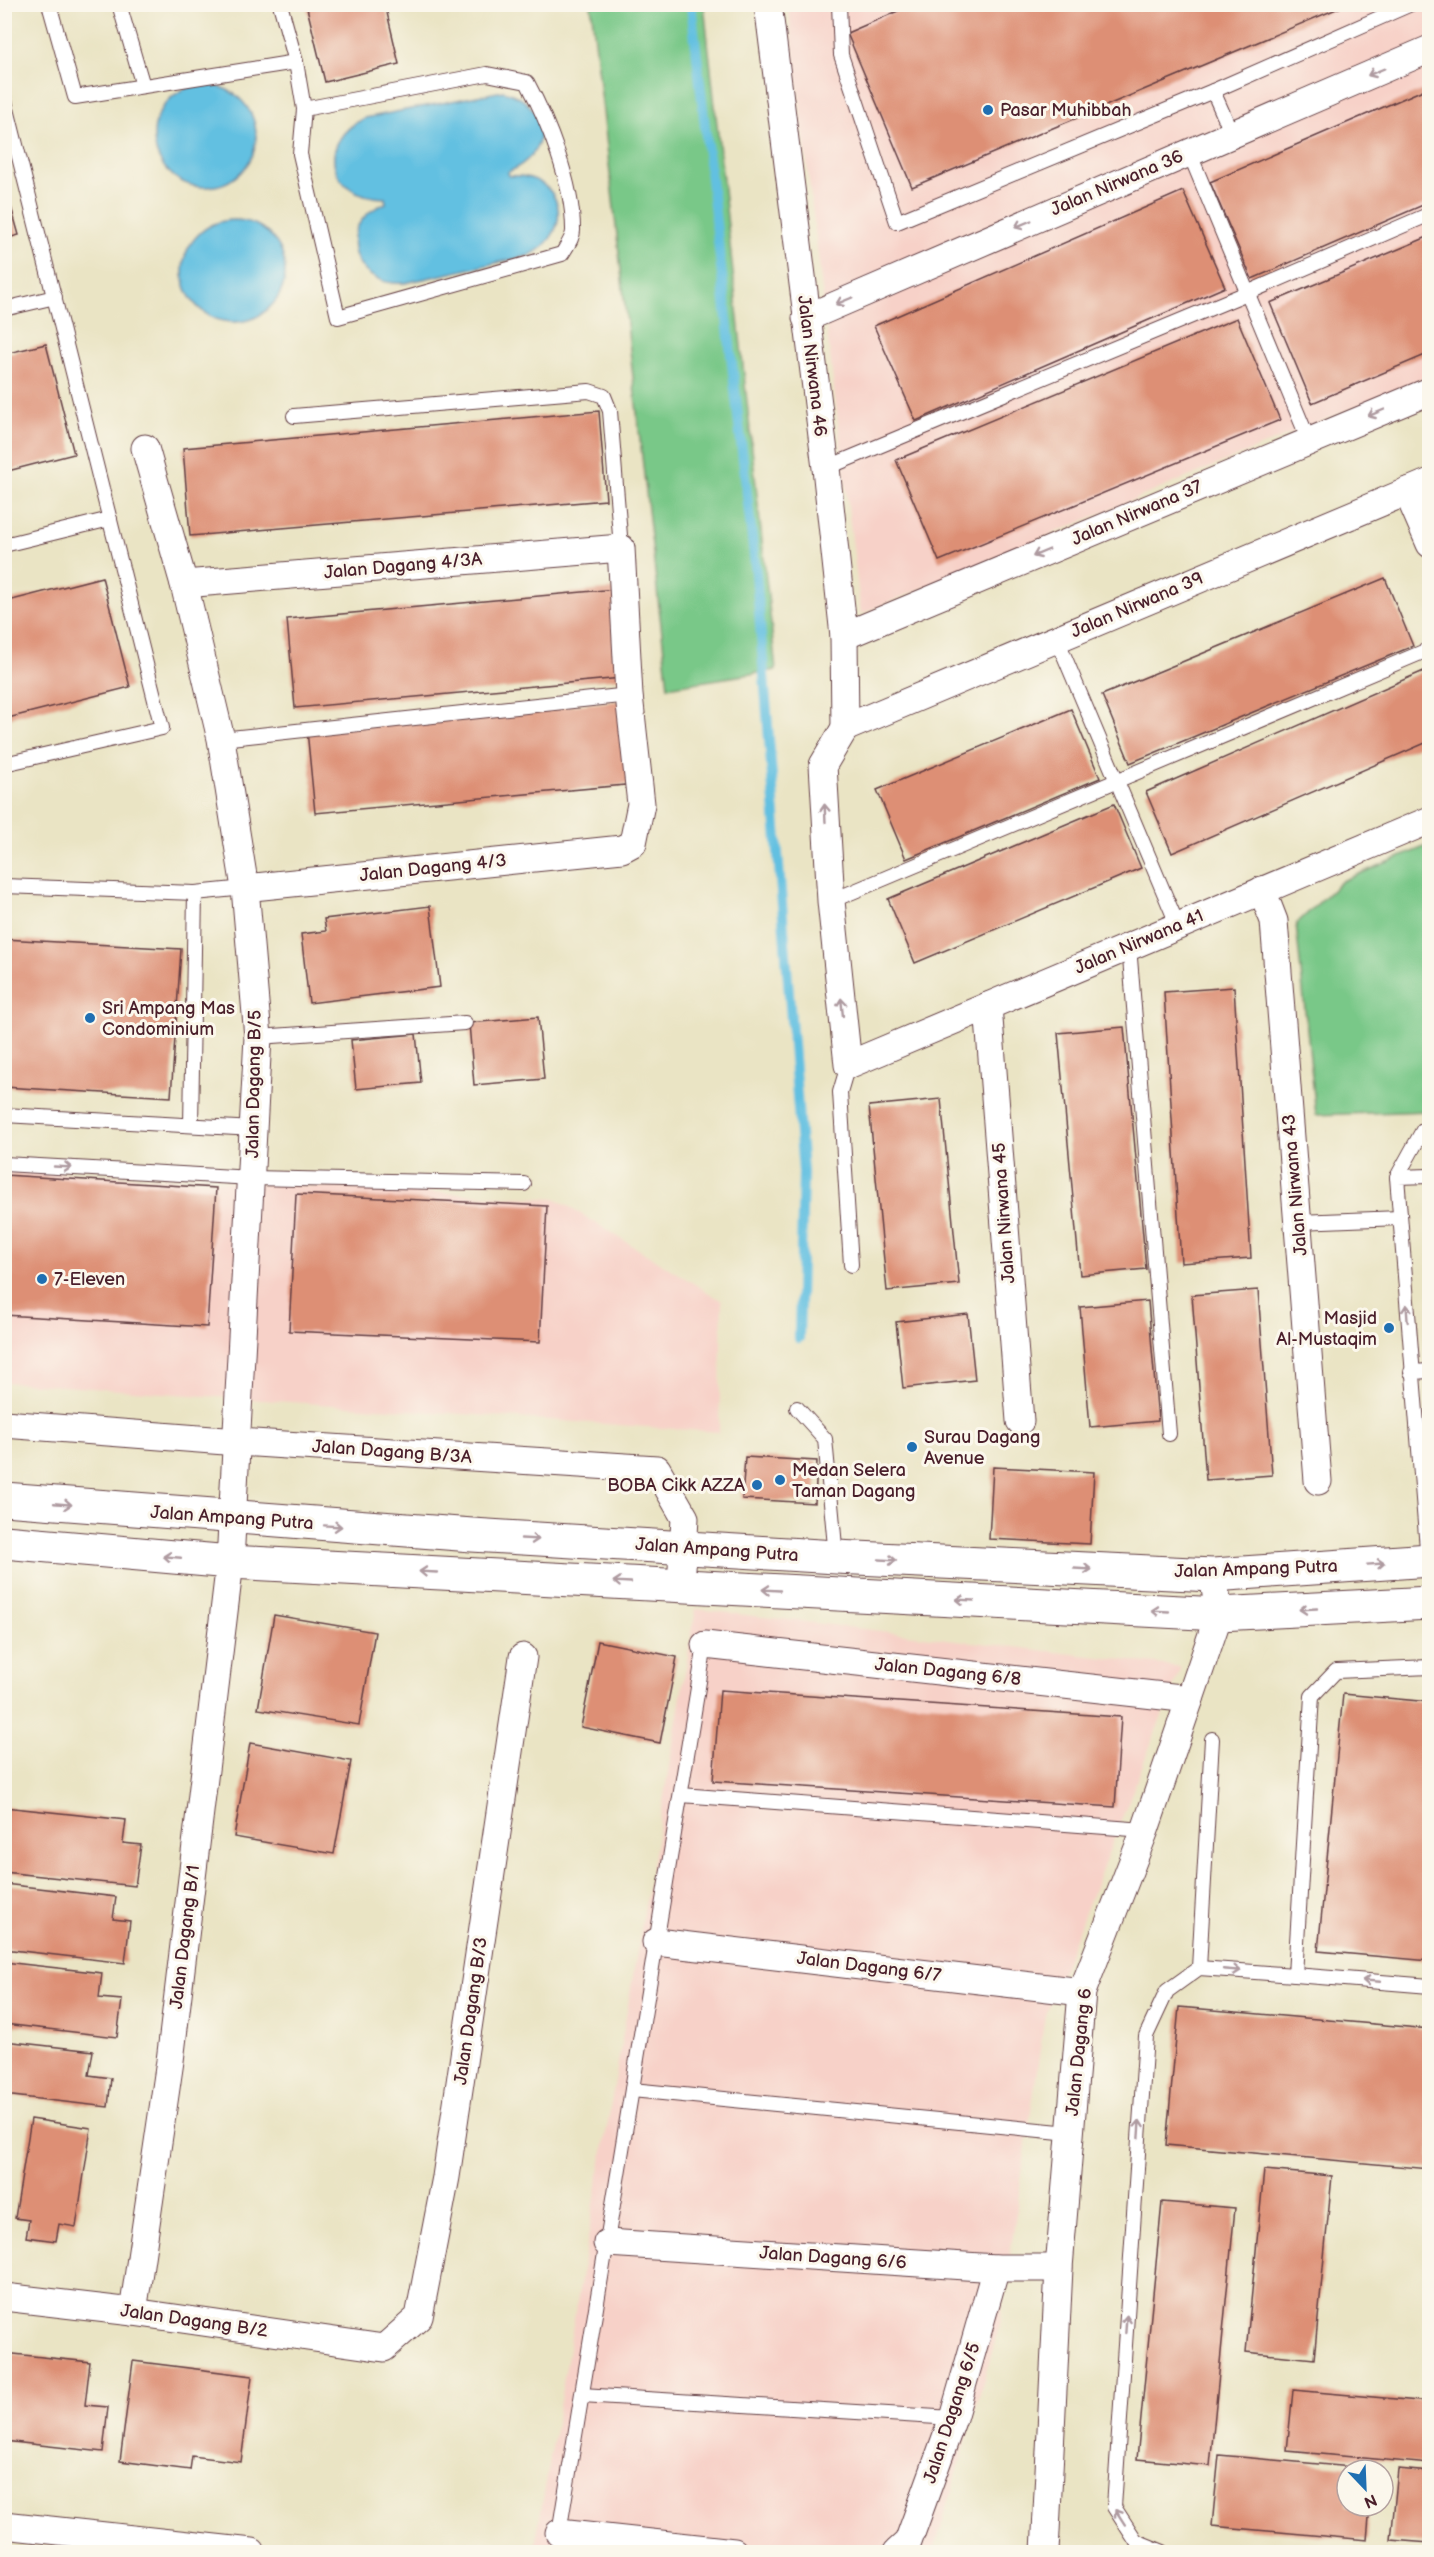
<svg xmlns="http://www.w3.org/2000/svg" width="1434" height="2557" font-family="'Balsamiq Sans',sans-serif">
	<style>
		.built { fill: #f7d1c8 }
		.green { fill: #79c888; stroke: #62745a; stroke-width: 1.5 }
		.water { fill: #62c0e1; stroke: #567086; stroke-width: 1.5 }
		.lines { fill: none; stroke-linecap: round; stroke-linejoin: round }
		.stream { stroke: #62c0e1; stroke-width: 10 }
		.building { fill: #dd8f74 }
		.service-casing { stroke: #623d42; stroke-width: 16 }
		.minor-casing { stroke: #623d42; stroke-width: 29 }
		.tertiary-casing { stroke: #623d42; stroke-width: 35 }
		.service { stroke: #fff; stroke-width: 14 }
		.minor { stroke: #fff; stroke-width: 27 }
		.tertiary { stroke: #fff; stroke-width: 33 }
		.oneway { stroke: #ae9aa0 }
		.poi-dot { fill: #1f6fb2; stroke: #fbf7ec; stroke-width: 2 }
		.labels { text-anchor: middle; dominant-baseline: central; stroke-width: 6; stroke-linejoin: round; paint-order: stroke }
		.poi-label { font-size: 18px; fill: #4a1f2b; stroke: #fbf7ec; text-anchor: start }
		.street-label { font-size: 18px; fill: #4a1f2b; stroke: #fbf7ec }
	</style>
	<rect width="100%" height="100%" fill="#fbf7ec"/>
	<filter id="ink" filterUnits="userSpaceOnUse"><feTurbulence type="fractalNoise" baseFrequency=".0167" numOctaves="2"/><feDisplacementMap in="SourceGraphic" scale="12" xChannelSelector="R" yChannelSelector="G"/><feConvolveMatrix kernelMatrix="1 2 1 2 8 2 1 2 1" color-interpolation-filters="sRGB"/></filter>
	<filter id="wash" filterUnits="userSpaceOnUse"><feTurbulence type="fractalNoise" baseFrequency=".008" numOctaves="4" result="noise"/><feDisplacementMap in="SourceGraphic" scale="24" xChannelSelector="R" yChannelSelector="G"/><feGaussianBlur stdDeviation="1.35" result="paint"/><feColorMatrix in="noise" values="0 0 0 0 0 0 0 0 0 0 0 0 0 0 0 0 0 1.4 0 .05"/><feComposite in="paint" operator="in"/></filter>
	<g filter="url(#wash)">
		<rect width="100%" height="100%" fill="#eae4c4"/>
		<!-- built -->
		<g class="built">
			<polygon points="788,5 1429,5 1429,376 861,614"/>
			<polygon points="4,1170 557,1199 722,1301 719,1432 5,1382"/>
			<polygon points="696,1609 1181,1667 1045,2015 1000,2324 934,2552 534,2552"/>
		</g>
		<!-- green -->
		<g class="green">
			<polygon points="591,5 704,5 776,670 668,687"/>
			<polygon points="1429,845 1429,1111 1316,1115 1296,924 1342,881"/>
		</g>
		<!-- water -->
		<g class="water">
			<circle cx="205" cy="136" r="51"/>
			<path d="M 503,91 C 551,104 553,153 508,172 L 509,176 C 564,172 577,233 528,256 L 405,283 C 349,288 333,223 386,203 L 385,198 C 328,198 315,141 365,118 Z"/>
			<circle cx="234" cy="271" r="51"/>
		</g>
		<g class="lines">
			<!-- stream -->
			<polyline class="stream" points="691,4 756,573 803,1172 799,1338"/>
		</g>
		<g id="blocks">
			<!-- building -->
			<g class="building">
				<polygon points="319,4 385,4 399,64 325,82 307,8"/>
				<polygon points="914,4 1346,4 1346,5 912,187 847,33"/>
				<polygon points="1430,87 1430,202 1252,279 1210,182"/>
				<polygon points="4,182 19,235 4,239"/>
				<polygon points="1183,191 1225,287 916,421 874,326"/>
				<polygon points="1430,236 1430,353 1312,403 1270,303"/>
				<polygon points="1237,318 1280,420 939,561 896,460"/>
				<polygon points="46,344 74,454 4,472 4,354"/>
				<polygon points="599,411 606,500 190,536 183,448"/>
				<polygon points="102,577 130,687 4,719 4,602"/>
				<polygon points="1385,578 1413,646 1130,763 1102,695"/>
				<polygon points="615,589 622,678 295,708 287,619"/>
				<polygon points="1426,670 1430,677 1430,741 1172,853 1146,792"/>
				<polygon points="628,700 636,784 315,813 307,730"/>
				<polygon points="1071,709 1100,778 906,859 877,790"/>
				<polygon points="1114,804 1141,868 915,963 888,899"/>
				<polygon points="430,906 440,987 309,1003 301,934 326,931 324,919"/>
				<polygon points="4,939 181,949 171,1097 4,1087"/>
				<polygon points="1234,987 1251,1258 1181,1263 1164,992"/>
				<polygon points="538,1017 544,1079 474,1085 469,1023"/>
				<polygon points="1124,1027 1146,1269 1080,1275 1058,1033"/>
				<polygon points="416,1034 421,1083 356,1089 351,1040"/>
				<polygon points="941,1099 959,1284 887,1291 869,1106"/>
				<polygon points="4,1175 216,1188 207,1327 4,1315"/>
				<polygon points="296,1194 547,1206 540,1342 289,1331"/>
				<polygon points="1258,1290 1272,1475 1206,1480 1192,1295"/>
				<polygon points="1148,1301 1158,1421 1090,1427 1080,1307"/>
				<polygon points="968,1314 975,1380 903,1388 896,1322"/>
				<polygon points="745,1457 817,1461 815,1503 742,1499"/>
				<polygon points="993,1467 1094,1472 1090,1544 989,1539"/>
				<polygon points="274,1615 375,1632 359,1725 258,1709"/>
				<polygon points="598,1641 677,1657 660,1743 581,1727"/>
				<polygon points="720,1690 1121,1717 1115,1807 713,1781"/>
				<polygon points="1343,1694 1430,1702 1430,1961 1318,1951"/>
				<polygon points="250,1743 351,1761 334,1854 234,1837"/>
				<polygon points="4,1807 126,1820 123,1843 141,1845 135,1886 4,1872"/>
				<polygon points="4,1884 116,1897 113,1919 130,1921 125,1963 4,1949"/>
				<polygon points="4,1962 102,1973 99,1998 122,2000 117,2037 4,2024"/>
				<polygon points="1179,2007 1430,2029 1430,2169 1166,2145"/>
				<polygon points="4,2041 93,2051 89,2075 111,2078 108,2107 4,2095"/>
				<polygon points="31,2119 91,2128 76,2227 59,2224 56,2241 26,2237 29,2220 15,2218"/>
				<polygon points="1264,2170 1332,2176 1314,2359 1246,2352"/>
				<polygon points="1162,2202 1235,2208 1210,2466 1137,2459"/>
				<polygon points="4,2353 90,2362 85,2405 108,2407 103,2452 4,2441"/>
				<polygon points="133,2361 252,2376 241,2462 192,2456 190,2470 120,2461"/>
				<polygon points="1293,2390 1430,2402 1430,2464 1287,2451"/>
				<polygon points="1219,2455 1363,2468 1347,2470 1347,2506 1370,2506 1367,2540 1212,2526"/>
				<polygon points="1398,2469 1430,2472 1430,2543 1391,2540"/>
			</g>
		</g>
	</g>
	<g filter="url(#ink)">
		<use href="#blocks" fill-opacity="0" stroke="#623d42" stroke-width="1.5"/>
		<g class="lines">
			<defs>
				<g id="service">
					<path d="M 49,4 L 75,97 L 296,62 L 304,109 L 300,154 L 338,317 L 562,254 C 566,247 574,237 573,229 C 573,184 548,121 527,82 L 487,74 L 304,109"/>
					<polyline points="119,4 143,86"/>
					<polyline points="280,4 296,62"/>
					<polyline points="839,4 841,55 897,222 1213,91 1411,4"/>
					<polyline points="1213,91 1232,134"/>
					<polyline points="4,97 162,728 4,764"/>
					<polyline points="1189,152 1309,441"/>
					<polyline points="4,309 55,297"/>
					<polyline points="294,416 589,391 604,396 610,411 621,548"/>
					<polyline points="826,468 1247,293 1430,214"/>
					<polyline points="4,545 110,519"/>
					<polyline points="1057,639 1178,926"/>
					<polyline points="221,739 629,695"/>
					<polyline points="4,886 195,893 191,1125"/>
					<polyline points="195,893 245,888"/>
					<polyline points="831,901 1430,649"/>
					<polyline points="1129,946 1169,1434"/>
					<polyline points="258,1037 465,1023"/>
					<polyline points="848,1065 840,1092 851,1265"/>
					<polyline points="4,1115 254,1129"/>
					<polyline points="4,1164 252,1178 524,1184"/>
					<polyline points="1397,1177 1423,1130 1430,1130"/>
					<polyline points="1298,1222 1400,1218"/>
					<polyline points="1411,1372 1430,1371"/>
					<polyline points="797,1408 825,1439 836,1557"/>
					<polyline points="1428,1561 1397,1177 1430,1176"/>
					<polyline points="681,1795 1145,1830"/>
					<polyline points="1199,1968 1212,1739"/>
					<polyline points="1295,1975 1430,1986"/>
					<polyline points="632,2090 1070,2133"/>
					<polyline points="582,2395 953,2418"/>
					<polyline points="559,2533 705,1645"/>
					<polyline points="1163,2552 1136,2541 1114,2507 1146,2036 1167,1991 1199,1968 1295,1975 1312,1696 1336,1671 1430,1667"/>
				</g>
				<g id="minor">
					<polyline points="768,4 826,468 844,636 845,728"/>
					<polyline points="806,318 1430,49"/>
					<polyline points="1407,491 1430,544"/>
					<polyline points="184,584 621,548 629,695 641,804 633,843 622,849 245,888"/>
					<polyline points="844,636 1430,391"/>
					<polyline points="845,728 823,765 831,901 848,1065 1430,820"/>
					<polyline points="845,728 1430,482"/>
					<polyline points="1262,890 1274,921 1318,1481"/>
					<polyline points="988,1006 1020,1421"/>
					<polyline points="4,1424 238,1442 657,1469 685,1518 681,1586"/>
					<polyline points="705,1645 1190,1699"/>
					<polyline points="656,1942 1082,1992"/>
					<polyline points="607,2243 996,2268 1059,2268"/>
					<polyline points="4,2297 133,2312 384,2348 419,2317 446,2177 523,1657"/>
					<polyline points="133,2312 170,2061 230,1562 258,1037 245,888 221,739 184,584 145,448"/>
					<polyline points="4,2525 252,2552"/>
					<polyline points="559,2533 734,2552"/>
					<polyline points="897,2552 908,2542 953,2418 996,2268"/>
					<polyline points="1045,2552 1059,2268 1082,1992 1145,1830 1219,1614 1213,1575"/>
				</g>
				<g id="tertiary">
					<polyline points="4,1499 472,1535 836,1557 1213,1575 1430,1560"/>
					<polyline points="4,1542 230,1562 1219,1614 1430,1603"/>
				</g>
			</defs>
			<!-- service casing -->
			<use href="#service" class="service-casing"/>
			<!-- minor casing -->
			<use href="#minor" class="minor-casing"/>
			<!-- tertiary casing -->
			<use href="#tertiary" class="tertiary-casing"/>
			<!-- service -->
			<use href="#service" class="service"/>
			<!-- minor -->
			<use href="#minor" class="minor"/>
			<!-- tertiary -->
			<use href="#tertiary" class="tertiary"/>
		</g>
		<!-- one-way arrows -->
		<defs><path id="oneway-shaft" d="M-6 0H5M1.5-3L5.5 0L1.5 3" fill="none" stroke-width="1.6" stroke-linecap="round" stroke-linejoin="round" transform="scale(1.5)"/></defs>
		<g class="oneway">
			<use href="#oneway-shaft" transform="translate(1376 72) rotate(157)"/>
			<use href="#oneway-shaft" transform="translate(1023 224) rotate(157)"/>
			<use href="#oneway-shaft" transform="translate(844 301) rotate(157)"/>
			<use href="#oneway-shaft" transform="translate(1376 413) rotate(157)"/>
			<use href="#oneway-shaft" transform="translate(1041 553) rotate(157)"/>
			<use href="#oneway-shaft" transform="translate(825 813) rotate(-93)"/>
			<use href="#oneway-shaft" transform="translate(842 1007) rotate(-96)"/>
			<use href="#oneway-shaft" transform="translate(63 1167) rotate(3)"/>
			<use href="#oneway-shaft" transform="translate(1407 1313) rotate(-94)"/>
			<use href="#oneway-shaft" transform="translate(63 1504) rotate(5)"/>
			<use href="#oneway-shaft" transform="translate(333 1526) rotate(4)"/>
			<use href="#oneway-shaft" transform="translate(530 1539) rotate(3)"/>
			<use href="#oneway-shaft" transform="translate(172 1557) rotate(-175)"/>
			<use href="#oneway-shaft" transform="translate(888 1560) rotate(3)"/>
			<use href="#oneway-shaft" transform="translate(1376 1564) rotate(-4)"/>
			<use href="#oneway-shaft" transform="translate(1083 1569) rotate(3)"/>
			<use href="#oneway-shaft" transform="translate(428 1572) rotate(-177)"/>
			<use href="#oneway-shaft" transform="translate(622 1582) rotate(-177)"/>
			<use href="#oneway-shaft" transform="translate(771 1590) rotate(-177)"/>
			<use href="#oneway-shaft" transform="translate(965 1600) rotate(-177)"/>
			<use href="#oneway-shaft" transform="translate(1308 1609) rotate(177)"/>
			<use href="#oneway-shaft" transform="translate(1160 1611) rotate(-177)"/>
			<use href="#oneway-shaft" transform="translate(1232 1970) rotate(5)"/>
			<use href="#oneway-shaft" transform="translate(1371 1981) rotate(-175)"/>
			<use href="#oneway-shaft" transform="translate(1139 2129) rotate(-86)"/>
			<use href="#oneway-shaft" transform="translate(1126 2324) rotate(-86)"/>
			<use href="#oneway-shaft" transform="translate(1120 2517) rotate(-123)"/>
		</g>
	</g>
	<!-- markers -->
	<g class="poi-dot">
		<circle cx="988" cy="110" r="6"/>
		<circle cx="90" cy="1018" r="6"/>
		<circle cx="42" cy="1279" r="6"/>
		<circle cx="1389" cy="1328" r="6"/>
		<circle cx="912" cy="1447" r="6"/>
		<circle cx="780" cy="1480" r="6"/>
		<circle cx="757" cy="1485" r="6"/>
	</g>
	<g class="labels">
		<!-- poi labels -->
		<g class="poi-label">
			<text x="1000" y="110">Pasar Muhibbah</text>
			<text x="102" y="1008">Sri Ampang Mas<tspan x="102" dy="21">Condominium</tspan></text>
			<text x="54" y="1279">7-Eleven</text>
			<text x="1377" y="1318" text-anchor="end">Masjid<tspan x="1377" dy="21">Al-Mustaqim</tspan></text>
			<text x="924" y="1437">Surau Dagang<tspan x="924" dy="21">Avenue</tspan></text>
			<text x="792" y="1470">Medan Selera<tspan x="792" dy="21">Taman Dagang</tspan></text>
			<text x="745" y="1485" text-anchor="end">BOBA Cikk AZZA</text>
		</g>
		<!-- street labels -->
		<g class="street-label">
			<text transform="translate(1117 183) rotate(-23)">Jalan Nirwana 36</text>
			<text transform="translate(812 366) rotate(83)">Jalan Nirwana 46</text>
			<text transform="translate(1137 513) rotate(-23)">Jalan Nirwana 37</text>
			<text transform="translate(403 566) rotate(-5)">Jalan Dagang 4/3A</text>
			<text transform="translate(1137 605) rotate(-23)">Jalan Nirwana 39</text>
			<text transform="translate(433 868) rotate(-6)">Jalan Dagang 4/3</text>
			<text transform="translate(1139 942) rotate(-23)">Jalan Nirwana 41</text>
			<text transform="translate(254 1084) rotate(-89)">Jalan Dagang B/5</text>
			<text transform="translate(1295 1185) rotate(-95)">Jalan Nirwana 43</text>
			<text transform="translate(1004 1213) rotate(-94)">Jalan Nirwana 45</text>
			<text transform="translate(392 1452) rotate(4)">Jalan Dagang B/3A</text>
			<text transform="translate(232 1518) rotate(4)">Jalan Ampang Putra</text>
			<text transform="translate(717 1550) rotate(4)">Jalan Ampang Putra</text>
			<text transform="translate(1256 1569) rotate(-2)">Jalan Ampang Putra</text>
			<text transform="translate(948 1672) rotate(6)">Jalan Dagang 6/8</text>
			<text transform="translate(185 1937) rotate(-83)">Jalan Dagang B/1</text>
			<text transform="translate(869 1967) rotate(7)">Jalan Dagang 6/7</text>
			<text transform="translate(471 2011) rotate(-82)">Jalan Dagang B/3</text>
			<text transform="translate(1079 2052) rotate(-84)">Jalan Dagang 6</text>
			<text transform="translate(833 2258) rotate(4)">Jalan Dagang 6/6</text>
			<text transform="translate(194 2321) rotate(8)">Jalan Dagang B/2</text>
			<text transform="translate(952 2413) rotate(-72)">Jalan Dagang 6/5</text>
		</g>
	</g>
	<!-- margin -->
	<rect width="1434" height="2557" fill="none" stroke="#fbf7ec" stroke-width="24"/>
	<!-- north arrow -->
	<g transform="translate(1365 2488) rotate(157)"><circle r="28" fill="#fbf7ec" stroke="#b4a19f" stroke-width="1.5"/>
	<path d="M0-4.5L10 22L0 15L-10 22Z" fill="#1f6fb2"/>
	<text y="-9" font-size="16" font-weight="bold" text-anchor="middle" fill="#4a1f2b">N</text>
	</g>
</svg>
